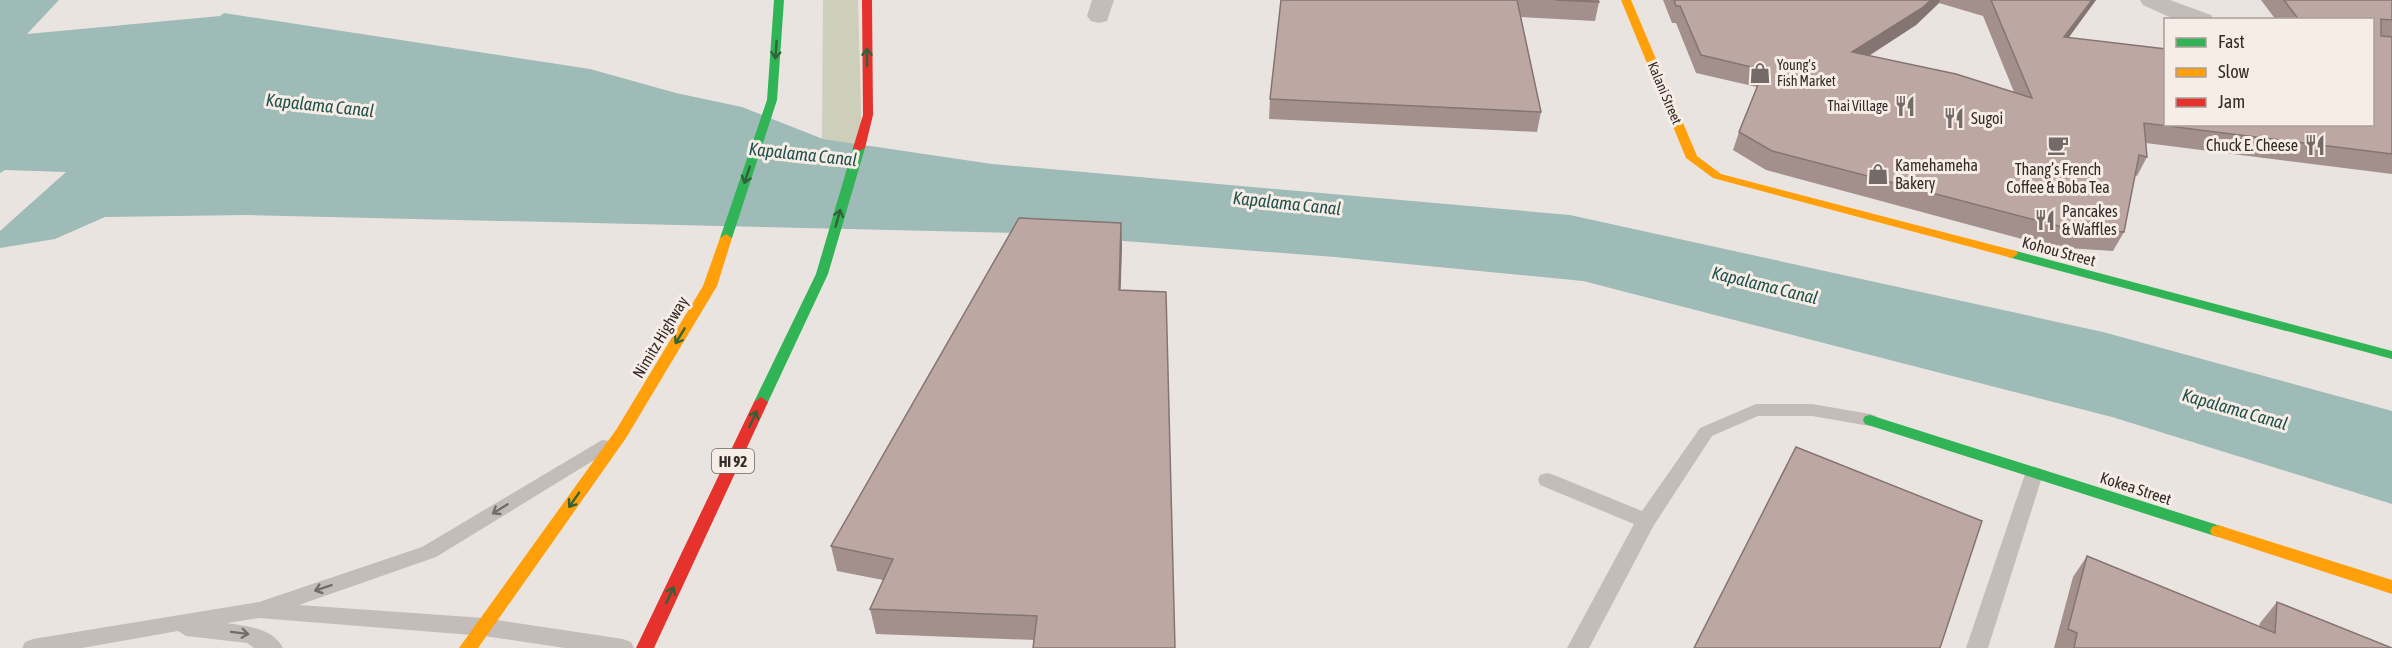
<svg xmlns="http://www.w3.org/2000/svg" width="2392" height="648" font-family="'Asap Condensed',sans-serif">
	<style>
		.green { fill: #cecfbb }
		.water { fill: #9ebbb7 }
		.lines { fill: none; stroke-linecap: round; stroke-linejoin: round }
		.lane { fill: #c3bcb9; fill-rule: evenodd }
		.street { fill: #c3bcb9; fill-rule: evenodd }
		.fast { fill: #30b455; fill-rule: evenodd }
		.slow { fill: #ff9f0a; fill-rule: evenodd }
		.jam { fill: #e5322d; fill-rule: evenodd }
		.wall { fill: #a3908c; fill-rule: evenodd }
		.shaded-wall { fill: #847572 }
		.building { fill: #bda7a3; stroke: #847572; stroke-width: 1.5 }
		.oneway { stroke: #32613a }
		.oneway2 { stroke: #746c69 }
		.labels { text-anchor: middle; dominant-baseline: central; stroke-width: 6; stroke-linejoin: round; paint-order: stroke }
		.far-poi-label { font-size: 14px; fill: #342a28; stroke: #f7ede7; text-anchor: start }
		.far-street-label { font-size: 14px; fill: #342a28; stroke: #f7ede7 }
		.shield { fill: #f7ede7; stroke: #6e6461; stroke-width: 1.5 }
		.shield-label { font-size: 15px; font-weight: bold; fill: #342a28 }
		.poi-label { font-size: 16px; fill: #342a28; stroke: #f7ede7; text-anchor: start }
		.street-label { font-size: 16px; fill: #342a28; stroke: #f7ede7 }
		.water-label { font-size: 18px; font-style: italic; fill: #21514d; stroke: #f7ede7 }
	</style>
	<rect width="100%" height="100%" fill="#eae4e0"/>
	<!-- green -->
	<polygon class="green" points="823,0 858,0 862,145 822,139"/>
	<!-- water -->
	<polygon class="water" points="0,0 59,0 27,34 220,16 224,13 590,69 676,93 742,107 823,139 992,164 1570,215 2103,332 2392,411 2392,504 2112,417 1583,281 1335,257 1018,233 246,215 105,217 55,239 0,248 0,231 66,172 5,170 0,173"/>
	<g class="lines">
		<!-- lane -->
		<g class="lane">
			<polygon points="1756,404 1812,404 1870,414 1876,416 1879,420 1876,424 1870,426 1812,416 1758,416 1712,436 1654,525 1589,648 1567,648 1634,524 1540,485 1538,480 1540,475 1547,473 1554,475 1642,511 1700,428"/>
			<path d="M 602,440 L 609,441 L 611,446 L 609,451 L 436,557 L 299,605 L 484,618 L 623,639 L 631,642 L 634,648 L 565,648 L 484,636 L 259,618 L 227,623 C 246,626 273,628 283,648 L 254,648 L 247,643 L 186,636 L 178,631 L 82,648 L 22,648 L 25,642 L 33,639 L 259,602 L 422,547 Z"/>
			<polygon points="2034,467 2041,469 2043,474 1988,648 1966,648 2025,474 2027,469"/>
		</g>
		<!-- street -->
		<g class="street">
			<polygon points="1092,0 1114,0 1107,21 1099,23 1091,21 1087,16"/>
			<polygon points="2140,0 2170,0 2211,15 2214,20 2176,20 2143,5"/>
		</g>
		<!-- fast -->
		<g class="fast">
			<polygon points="774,0 784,0 777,100 732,238 726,242 720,238 767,100"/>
			<polygon points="859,145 865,148 828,274 768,402 766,405 756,405 754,402 816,274 853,148"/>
			<polygon points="2012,250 2392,351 2392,359 2008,257 2006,254"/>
			<polygon points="1870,415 2224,527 2226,531 2224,535 2218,537 1865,424 1863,420 1865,416"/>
		</g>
		<!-- slow -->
		<g class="slow">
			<polygon points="1621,0 1631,0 1697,156 1721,174 2016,251 2018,254 2012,258 1713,178 1686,158"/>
			<polygon points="726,234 732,238 717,286 626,438 478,648 459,648 616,430 703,286 720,238"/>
			<polygon points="2218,525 2392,580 2392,594 2212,535 2210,531 2212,527"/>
		</g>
		<!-- jam -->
		<g class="jam">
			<polygon points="862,0 872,0 873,115 865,148 859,151 853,148 863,115"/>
			<polygon points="761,397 768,402 654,648 636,648 754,402"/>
		</g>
	</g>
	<!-- wall -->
	<g class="wall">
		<polygon points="1281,0 1598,0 1599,2 1595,21 1521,17 1541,112 1537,132 1269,119 1270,99"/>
		<path d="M 1663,0 L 2096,0 L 2068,38 L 2373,124 L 2373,20 L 2276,20 L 2261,0 L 2392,0 L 2392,174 L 2146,143 L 2147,157 L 2137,176 L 2135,175 L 2124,232 L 2113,251 L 2052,247 L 1766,170 L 1733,150 L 1739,132 L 1757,87 L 1696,73 L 1676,23 L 1672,23 ZM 1939,3 L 1983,16 L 2014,92 L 1869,56 L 1916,25 Z"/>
		<polygon points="1122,245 1120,290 1034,640 876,634 870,609 883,580 837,571 831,546"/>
		<polygon points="2087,556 2259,627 2260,623 2277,602 2392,648 2054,648 2073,577"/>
	</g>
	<!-- shaded-wall -->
	<g class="shaded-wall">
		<polygon points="1931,0 1940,0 1939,3 1916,25 1846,70 1852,52"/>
		<polygon points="2092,0 2096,0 2056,55 2064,37"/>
		<polygon points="1121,223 1122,245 1120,314 1119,290"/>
	</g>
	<!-- building -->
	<g class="building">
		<polygon points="1281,0 1517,0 1541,112 1270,99"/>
		<polygon points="1555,0 1598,0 1599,2"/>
		<polygon points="1674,0 1931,0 1922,8 1852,52 1956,74 2032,98 1991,0 2092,0 2064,37 2166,49 2166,124 2373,124 2373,20 2299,20 2284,0 2392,0 2392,20 2381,19 2381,36 2392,37 2392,154 2144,123 2147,157 2139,155 2124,232 2062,227 1772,151 1739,132 1764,70 1701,55 1680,6 1676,6"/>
		<polygon points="1019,218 1121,223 1119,290 1166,292 1175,648 1033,648 1037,616 870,609 893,559 831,546"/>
		<polygon points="1796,447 1982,521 1940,648 1694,648"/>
		<polygon points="2087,556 2275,633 2277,602 2392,648 2074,648 2077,633 2068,629"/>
	</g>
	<!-- one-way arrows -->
	<defs><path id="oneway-shaft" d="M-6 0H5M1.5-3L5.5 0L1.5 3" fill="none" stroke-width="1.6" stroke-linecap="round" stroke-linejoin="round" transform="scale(1.5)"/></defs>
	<g class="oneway">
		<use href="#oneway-shaft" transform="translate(776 50) rotate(94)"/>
		<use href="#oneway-shaft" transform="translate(867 57) rotate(-90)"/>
		<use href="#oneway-shaft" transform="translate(747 175) rotate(108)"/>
		<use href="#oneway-shaft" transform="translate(838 218) rotate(-74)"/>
		<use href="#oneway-shaft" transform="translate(680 336) rotate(121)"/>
		<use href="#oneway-shaft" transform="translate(753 419) rotate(-65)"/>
		<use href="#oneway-shaft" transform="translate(574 500) rotate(125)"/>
		<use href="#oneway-shaft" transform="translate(670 595) rotate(-65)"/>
	</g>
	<g class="oneway2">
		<use href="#oneway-shaft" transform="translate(500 509) rotate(148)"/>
		<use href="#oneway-shaft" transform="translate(323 588) rotate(161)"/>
		<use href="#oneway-shaft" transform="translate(240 633) rotate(7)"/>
	</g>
	<!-- icons -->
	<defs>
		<symbol id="shop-bare" viewBox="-9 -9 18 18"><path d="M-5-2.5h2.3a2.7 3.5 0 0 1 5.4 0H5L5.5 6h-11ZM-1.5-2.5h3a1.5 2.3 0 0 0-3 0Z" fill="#746b68" stroke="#f7ede7" stroke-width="2.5" paint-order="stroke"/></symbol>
		<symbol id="restaurant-bare" viewBox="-9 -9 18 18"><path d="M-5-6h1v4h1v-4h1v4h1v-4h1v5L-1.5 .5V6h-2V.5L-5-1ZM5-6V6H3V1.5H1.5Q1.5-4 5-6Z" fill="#746b68" stroke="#f7ede7" stroke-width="2.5" paint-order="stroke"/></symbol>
		<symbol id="cafe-bare" viewBox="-9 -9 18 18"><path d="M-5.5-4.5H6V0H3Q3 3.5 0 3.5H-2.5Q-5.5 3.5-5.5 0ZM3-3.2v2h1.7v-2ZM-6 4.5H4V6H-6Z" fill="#746b68" stroke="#f7ede7" stroke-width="2.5" paint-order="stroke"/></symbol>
	</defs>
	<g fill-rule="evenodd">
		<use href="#shop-bare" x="1745" y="58" width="30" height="30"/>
		<use href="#restaurant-bare" x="1890" y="91" width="30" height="30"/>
		<use href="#restaurant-bare" x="1939" y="103" width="30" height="30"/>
		<use href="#cafe-bare" x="2043" y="130" width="30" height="30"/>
		<use href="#restaurant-bare" x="2300" y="130" width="30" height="30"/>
		<use href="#shop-bare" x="1863" y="159" width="30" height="30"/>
		<use href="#restaurant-bare" x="2030" y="205" width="30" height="30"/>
	</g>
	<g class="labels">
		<!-- far-poi labels -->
		<g class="far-poi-label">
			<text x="1777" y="65">Young’s<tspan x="1777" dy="16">Fish Market</tspan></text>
			<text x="1888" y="106" text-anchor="end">Thai Village</text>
		</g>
		<!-- far-street labels -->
		<g class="far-street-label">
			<text transform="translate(1665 93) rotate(67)">Kalani Street</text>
		</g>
		<!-- shield labels -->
		<rect class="shield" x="712" y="449" width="42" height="24" rx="4.5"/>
		<g class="shield-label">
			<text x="733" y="461">HI 92</text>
		</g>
		<!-- poi labels -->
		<g class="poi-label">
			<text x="1971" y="118">Sugoi</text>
			<text x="2298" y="145" text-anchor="end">Chuck E. Cheese</text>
			<text x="1895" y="165">Kamehameha<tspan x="1895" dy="18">Bakery</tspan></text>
			<text x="2058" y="169" text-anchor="middle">Thang’s French<tspan x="2058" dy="18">Coffee &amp; Boba Tea</tspan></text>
			<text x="2062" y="211">Pancakes<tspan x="2062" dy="18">&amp; Waffles</tspan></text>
		</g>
		<!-- street labels -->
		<g class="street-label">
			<text transform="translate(2059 251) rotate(15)">Kohou Street</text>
			<text transform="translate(660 337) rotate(-59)">Nimitz Highway</text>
			<text transform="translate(2136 488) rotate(18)">Kokea Street</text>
		</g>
		<!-- water labels -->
		<g class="water-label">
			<text transform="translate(320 105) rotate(6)">Kapalama Canal</text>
			<text transform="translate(803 154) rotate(6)">Kapalama Canal</text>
			<text transform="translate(1287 203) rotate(6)">Kapalama Canal</text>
			<text transform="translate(1765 285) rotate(14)">Kapalama Canal</text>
			<text transform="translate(2235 409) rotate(16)">Kapalama Canal</text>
		</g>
	</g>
	<!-- legend -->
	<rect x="2164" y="18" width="210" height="108" fill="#f7ede7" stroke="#a99f9b" stroke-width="1.5"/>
	<rect x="2176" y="38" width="30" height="9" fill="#30b455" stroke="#a99f9b" stroke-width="1.5"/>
	<text x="2218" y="48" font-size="18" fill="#342a28">Fast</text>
	<rect x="2176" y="68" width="30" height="9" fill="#ff9f0a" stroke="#a99f9b" stroke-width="1.5"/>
	<text x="2218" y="78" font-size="18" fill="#342a28">Slow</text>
	<rect x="2176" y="98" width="30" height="9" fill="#e5322d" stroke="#a99f9b" stroke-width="1.5"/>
	<text x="2218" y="108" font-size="18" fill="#342a28">Jam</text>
</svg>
